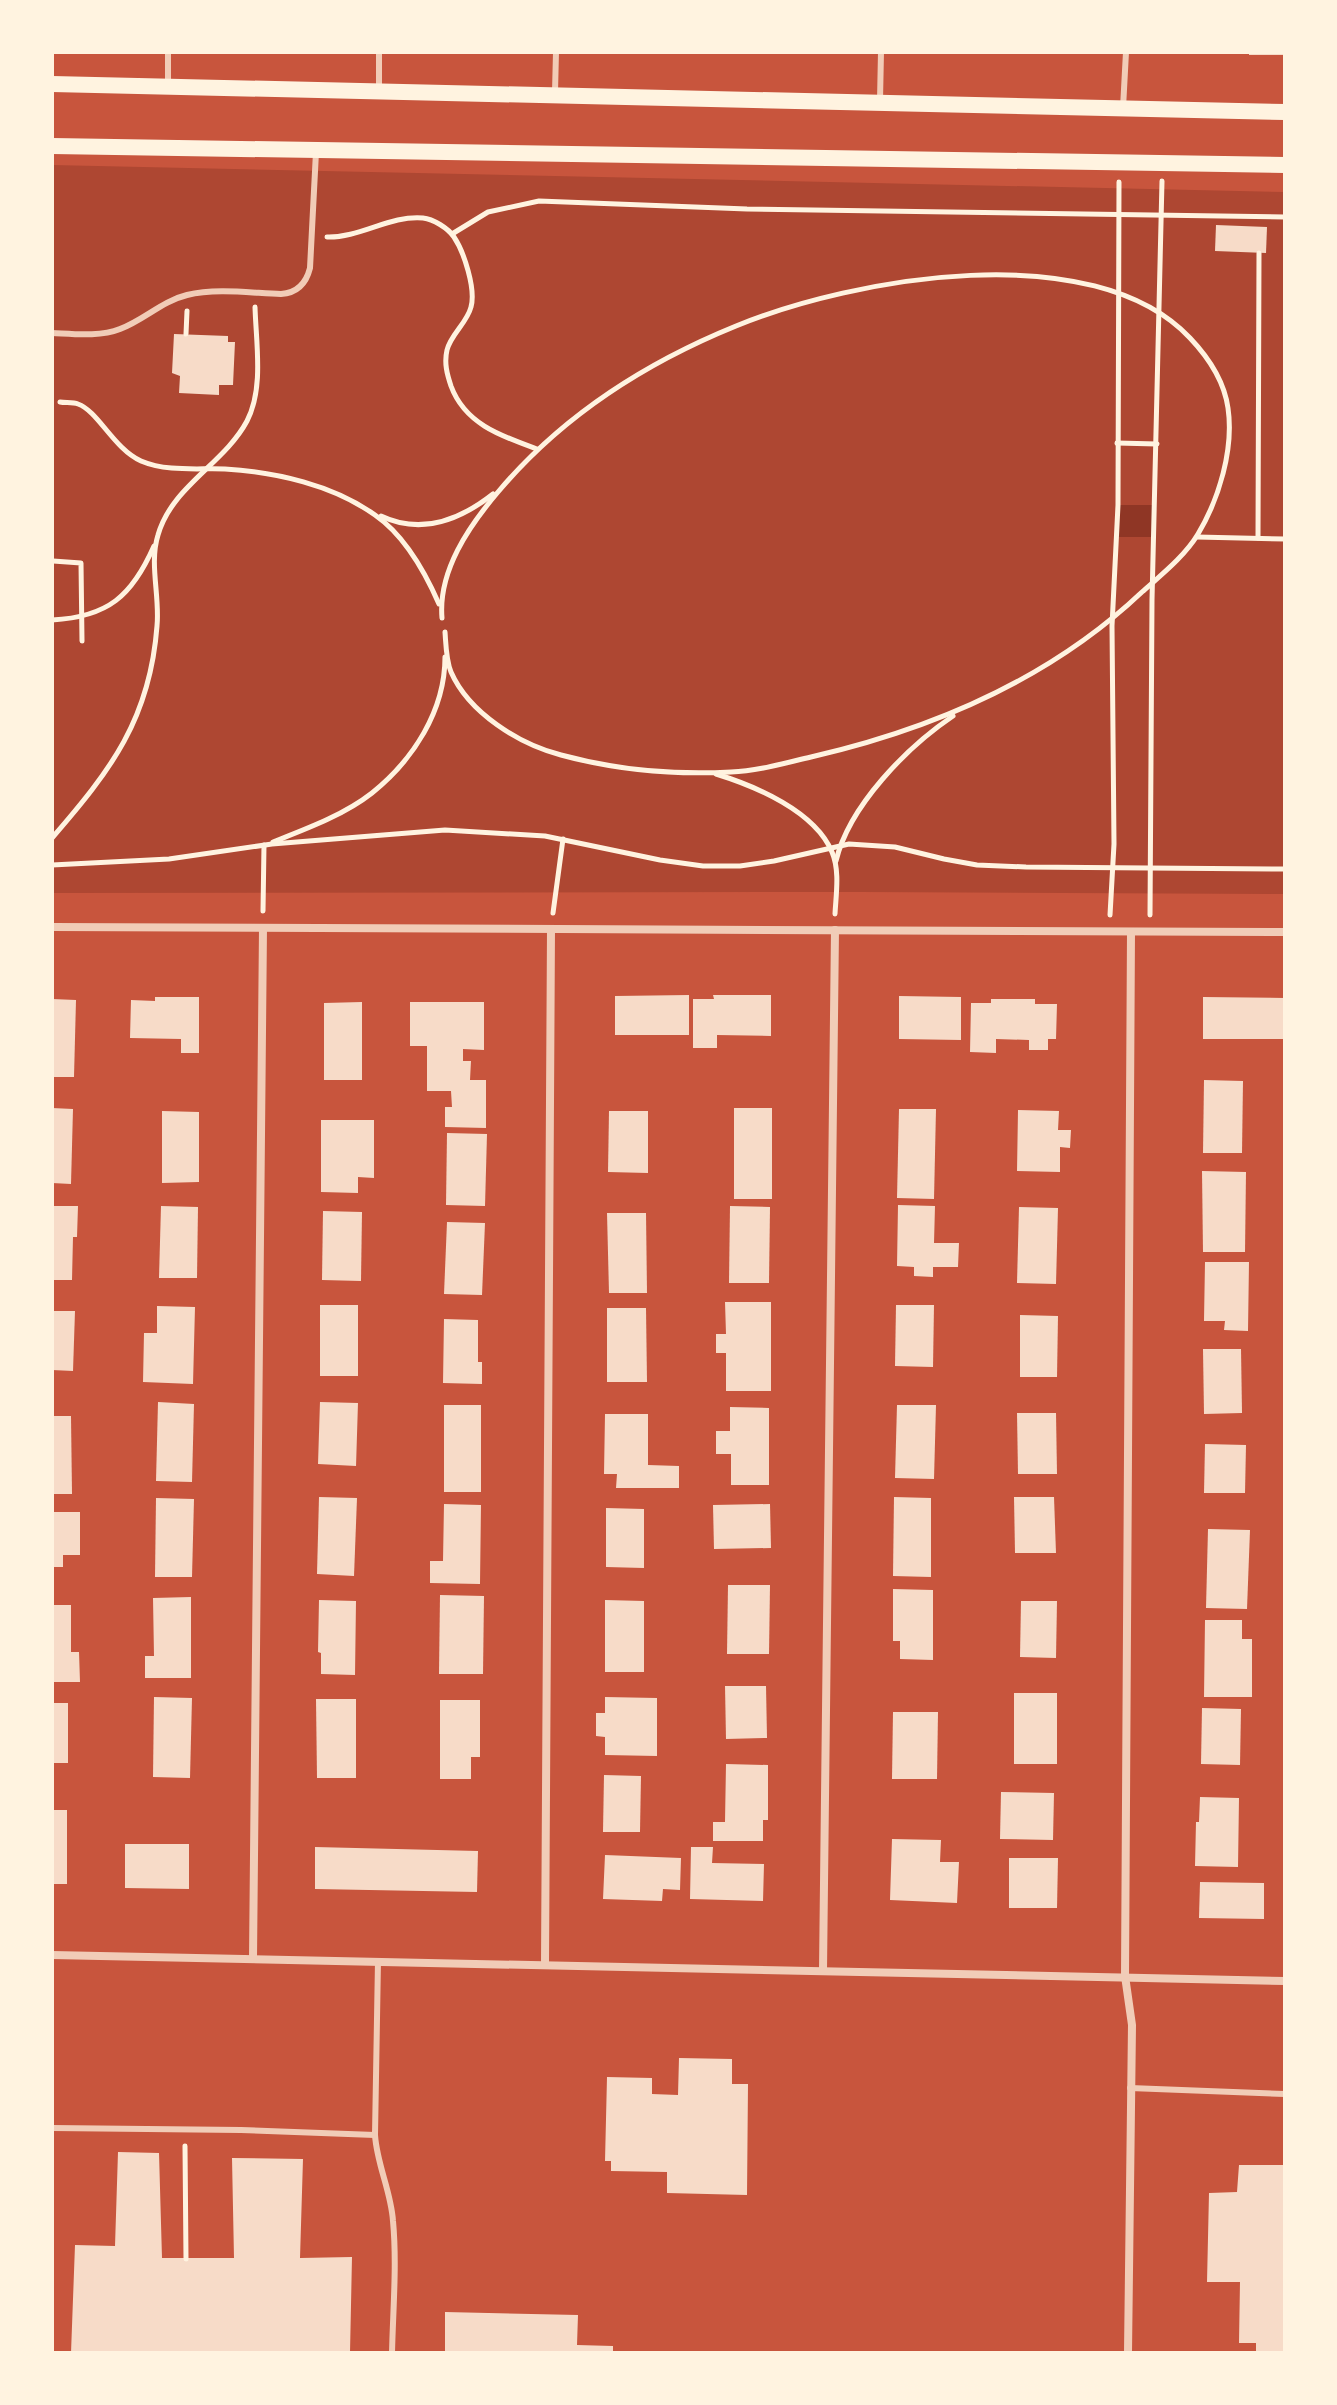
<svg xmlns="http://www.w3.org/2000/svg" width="1337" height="2405" font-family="Karla,sans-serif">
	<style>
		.green { fill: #ae4732 }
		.water { fill: #8f3625 }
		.building { fill: #f7dbc8 }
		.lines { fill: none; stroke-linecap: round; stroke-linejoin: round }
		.path { stroke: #fff3e0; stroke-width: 5 }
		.service { stroke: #f1ccb7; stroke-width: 6 }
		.minor { stroke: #f1ccb7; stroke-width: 8 }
		.secondary { stroke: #fff3e0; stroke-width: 16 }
	</style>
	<rect width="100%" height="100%" fill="#c8553d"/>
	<!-- green -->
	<polygon class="green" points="52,165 1285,192 1285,894 860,892 52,893"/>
	<!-- water -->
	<polygon class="water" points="1118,505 1154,505 1153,537 1118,537"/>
	<!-- building -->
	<g class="building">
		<rect x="1249" y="52" width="36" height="3"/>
		<polygon points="1216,225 1267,227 1266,253 1215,251"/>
		<polygon points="174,334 228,336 228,342 235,342 233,385 219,385 219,395 179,393 180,376 172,373"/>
		<polygon points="689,995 689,1035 615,1035 615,996"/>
		<polygon points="713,995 771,995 771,1036 717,1035 717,1048 693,1048 693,999 714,999"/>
		<polygon points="899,996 961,997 961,1040 899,1039"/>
		<polygon points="155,997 199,997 199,1053 181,1053 181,1039 130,1038 131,1000 155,1001"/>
		<polygon points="1203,997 1285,998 1285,1039 1203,1039"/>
		<polygon points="52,999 76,1000 74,1077 52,1077"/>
		<polygon points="991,999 1035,999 1035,1004 1057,1004 1056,1039 1048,1039 1048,1050 1029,1050 1029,1040 996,1039 996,1053 970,1052 971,1003 991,1003"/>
		<polygon points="362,1002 362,1080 324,1080 324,1003"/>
		<polygon points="410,1002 484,1002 484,1050 463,1049 463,1061 471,1061 470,1080 486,1080 486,1128 445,1127 445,1107 452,1107 451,1091 427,1091 427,1046 410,1046"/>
		<polygon points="1204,1080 1243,1081 1242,1153 1203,1153"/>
		<polygon points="52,1108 73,1109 71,1184 52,1183"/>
		<rect x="734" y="1108" width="38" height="91"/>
		<polygon points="899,1109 936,1109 934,1199 897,1198"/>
		<polygon points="1018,1110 1059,1111 1058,1130 1071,1130 1070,1148 1060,1147 1060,1172 1017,1171"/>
		<polygon points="162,1111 199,1112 199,1182 162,1183"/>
		<polygon points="609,1111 648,1111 648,1173 608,1172"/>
		<polygon points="321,1120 374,1120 374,1178 358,1177 358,1193 321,1192"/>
		<polygon points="447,1133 487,1134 485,1206 446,1205"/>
		<polygon points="1202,1171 1246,1172 1245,1252 1203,1252"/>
		<polygon points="898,1205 935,1206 934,1243 959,1243 958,1267 933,1267 933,1277 914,1276 914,1267 897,1266"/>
		<polygon points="52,1206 78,1206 77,1237 73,1237 72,1280 52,1280"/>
		<polygon points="161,1206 198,1207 197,1278 159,1278"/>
		<polygon points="730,1206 770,1207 769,1283 729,1283"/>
		<polygon points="1019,1207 1058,1208 1056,1284 1017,1283"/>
		<polygon points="323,1211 362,1212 361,1281 322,1280"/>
		<polygon points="607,1213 646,1213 647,1293 609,1293"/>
		<polygon points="447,1222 485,1223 482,1295 444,1294"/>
		<polygon points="1205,1262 1249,1262 1248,1331 1224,1330 1225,1321 1204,1321"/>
		<polygon points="725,1302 771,1302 771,1391 726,1391 726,1353 716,1353 716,1334 726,1334"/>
		<rect x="320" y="1305" width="38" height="71"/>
		<polygon points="896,1305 934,1305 933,1367 895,1366"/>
		<polygon points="157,1306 195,1307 193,1384 143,1382 144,1333 157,1333"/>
		<polygon points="607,1308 646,1308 647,1382 607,1382"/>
		<polygon points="52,1311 75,1311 73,1371 52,1370"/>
		<polygon points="1020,1315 1058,1316 1057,1377 1020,1377"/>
		<polygon points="444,1319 478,1320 478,1362 482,1362 482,1384 443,1383"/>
		<polygon points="1203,1349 1241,1349 1242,1413 1204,1414"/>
		<polygon points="158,1402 194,1404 192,1482 156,1481"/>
		<polygon points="320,1402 358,1403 356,1466 318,1464"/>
		<rect x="444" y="1405" width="37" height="87"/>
		<polygon points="897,1405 936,1405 934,1479 895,1478"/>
		<polygon points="730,1407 769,1408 769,1485 731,1485 731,1454 716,1454 716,1431 730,1431"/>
		<polygon points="1017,1413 1056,1413 1057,1474 1018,1474"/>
		<polygon points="605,1414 648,1414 648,1465 679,1466 679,1488 616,1488 617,1474 604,1474"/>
		<polygon points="52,1416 71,1416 72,1494 52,1494"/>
		<polygon points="1205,1444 1246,1445 1245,1493 1204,1493"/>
		<polygon points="319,1497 357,1498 354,1576 317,1574"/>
		<polygon points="894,1497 931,1498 931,1577 893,1576"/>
		<polygon points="1014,1497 1054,1497 1056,1553 1015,1553"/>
		<polygon points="156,1498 194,1499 192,1577 155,1577"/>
		<polygon points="444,1504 481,1505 480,1584 430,1583 430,1561 443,1561"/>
		<polygon points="770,1504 771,1548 714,1549 713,1505"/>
		<polygon points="606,1508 644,1509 644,1568 606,1567"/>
		<polygon points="52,1512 80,1512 80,1555 63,1555 63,1567 52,1567"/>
		<polygon points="1208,1529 1250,1530 1247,1609 1206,1608"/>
		<polygon points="728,1585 770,1585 769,1654 727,1654"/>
		<polygon points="893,1589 933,1590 933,1660 900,1659 900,1641 893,1641"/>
		<polygon points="440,1595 484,1596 483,1674 439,1674"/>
		<polygon points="191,1597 191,1678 145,1678 145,1656 154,1656 153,1598"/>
		<polygon points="319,1600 356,1601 355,1675 321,1674 321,1653 318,1652"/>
		<polygon points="605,1600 644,1601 644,1672 605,1672"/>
		<polygon points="1021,1601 1057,1601 1056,1658 1020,1657"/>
		<polygon points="52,1605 71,1605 71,1652 79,1652 80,1682 52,1682"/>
		<polygon points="1205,1620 1242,1620 1242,1639 1252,1639 1252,1697 1204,1697"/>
		<polygon points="725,1686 766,1686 767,1738 726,1739"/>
		<rect x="1014" y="1693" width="43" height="71"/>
		<polygon points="154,1697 192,1698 190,1778 153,1777"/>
		<polygon points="605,1697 657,1698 657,1756 605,1755 605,1737 596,1736 596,1713 605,1713"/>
		<polygon points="316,1699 356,1699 356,1778 317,1778"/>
		<polygon points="440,1700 480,1700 480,1757 471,1757 471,1779 440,1779"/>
		<rect x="52" y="1703" width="16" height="60"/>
		<polygon points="1202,1708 1241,1709 1240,1765 1201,1764"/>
		<polygon points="893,1712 938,1712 937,1779 892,1779"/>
		<polygon points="726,1764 768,1765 768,1820 763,1820 763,1841 713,1841 713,1822 725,1822"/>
		<polygon points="604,1775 641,1776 640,1832 603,1832"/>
		<polygon points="1001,1792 1054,1793 1053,1840 1000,1839"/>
		<polygon points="1200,1797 1239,1798 1238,1867 1195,1866 1196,1822 1199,1822"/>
		<rect x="52" y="1810" width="15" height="74"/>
		<polygon points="892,1839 941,1840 940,1862 959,1862 957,1903 890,1900"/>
		<polygon points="125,1844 189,1844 189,1889 125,1888"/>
		<polygon points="315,1847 478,1851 477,1892 315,1889"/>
		<polygon points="691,1847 713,1847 712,1863 764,1864 763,1901 690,1899"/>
		<polygon points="605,1855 681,1858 680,1890 663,1889 662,1901 603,1899"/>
		<polygon points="1009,1858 1058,1858 1057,1908 1009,1908"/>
		<polygon points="1200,1882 1264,1883 1264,1919 1199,1918"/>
		<polygon points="679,2058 732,2059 732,2084 748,2084 747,2195 667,2193 667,2172 611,2171 611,2161 605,2161 607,2077 652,2078 652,2094 678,2095"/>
		<polygon points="118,2152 159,2153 162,2258 234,2258 232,2158 303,2159 300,2258 352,2257 350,2353 71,2353 75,2245 115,2246"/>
		<polygon points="1239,2165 1285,2165 1285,2353 1256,2353 1256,2343 1239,2343 1240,2282 1207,2282 1209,2193 1237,2192"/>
		<polygon points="445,2312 578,2315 577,2345 613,2346 613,2353 445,2353"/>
	</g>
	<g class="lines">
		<!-- path -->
		<g class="path">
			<polyline points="452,234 488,212 539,201 747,209 1285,217"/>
			<path d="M 327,237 C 360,238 390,215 423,218 C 433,219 448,228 454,237 C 464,252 476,289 471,307 C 467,323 451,334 447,350 C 444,363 447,374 451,386 C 465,424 501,436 537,449"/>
			<polyline points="186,334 187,311"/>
			<path d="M 60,402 C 65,403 73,402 78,404 C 98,411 114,449 141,461 C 167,472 197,468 225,469 C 276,472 333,485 375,515 C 404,535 425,572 439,604"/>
			<polyline points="1117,443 1157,444"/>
			<path d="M 381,516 C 421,535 460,520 493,494"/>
			<polyline points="1197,537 1285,539"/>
			<polyline points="1258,538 1259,253"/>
			<polyline points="53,561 81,563 82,641"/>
			<path d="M 442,618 C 438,571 469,526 498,492 C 562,416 645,363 736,326 C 853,278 1093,235 1190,338 C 1209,358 1224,380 1228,408 C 1234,449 1219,499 1198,534 C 1185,556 1161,575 1142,592 C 1050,679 933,729 811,757 C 785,763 758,771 731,772 C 674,775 616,770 561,755 C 519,744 469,713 451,672 C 446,660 446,645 445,632"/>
			<path d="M 52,620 C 108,617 132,596 154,546"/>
			<path d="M 716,774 C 755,786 815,811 832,852 C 840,871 836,894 835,914"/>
			<path d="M 52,838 C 111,770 150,719 157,626 C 160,596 149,564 158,535 C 172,486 224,464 247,421 C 264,388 256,343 255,307"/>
			<path d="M 273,842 C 306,829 344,815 372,793 C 413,760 445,711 445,657"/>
			<path d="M 836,861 C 849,806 907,747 953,716"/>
			<polyline points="52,865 169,859 272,844 445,830 545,836 660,860 703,866 740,866 774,861 849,844 895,847 944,859 977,865 1026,867 1285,869"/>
			<polyline points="263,911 264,845"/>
			<polyline points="553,913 563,839"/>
			<polyline points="1110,915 1114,844 1112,626 1118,505 1119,182"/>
			<polyline points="1150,915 1152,600 1162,181"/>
			<polyline points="185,2146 186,2259"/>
		</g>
		<!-- service -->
		<g class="service">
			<polyline points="379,52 379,89"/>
			<polyline points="168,84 168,52"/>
			<polyline points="555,92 556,52"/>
			<polyline points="880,100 881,52"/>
			<polyline points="1123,108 1126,52"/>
			<path d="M 52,333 C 74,334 100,337 120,329 C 144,320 162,301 187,295 C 216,288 251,293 281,294 C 297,293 306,284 310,268 L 316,152"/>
			<polyline points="1130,2088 1285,2094"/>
			<polyline points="52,2128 241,2130 375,2135 378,1961"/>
			<path d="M 375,2135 C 377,2165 391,2191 393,2221 C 397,2264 393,2309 392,2353"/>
		</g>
		<!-- minor -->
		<g class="minor">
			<polyline points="52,927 1285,932"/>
			<polyline points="52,1955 1285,1981"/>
			<polyline points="253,1959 263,928"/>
			<polyline points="545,1965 551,929"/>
			<polyline points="823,1970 835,930"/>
			<polyline points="1128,2353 1132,2025 1125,1976 1131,932"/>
		</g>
		<!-- secondary -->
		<g class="secondary">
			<polyline points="52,84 1285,112"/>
			<polyline points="52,146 1285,165"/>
		</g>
	</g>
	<!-- border -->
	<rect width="1337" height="2405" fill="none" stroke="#fff3e0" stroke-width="108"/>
</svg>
